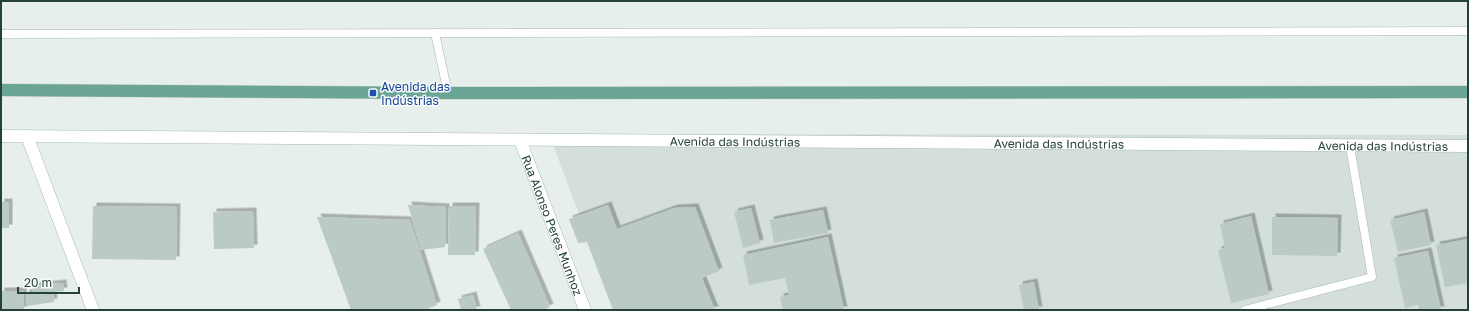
<svg xmlns="http://www.w3.org/2000/svg" width="1469" height="311" font-family="'Golos Text',sans-serif">
	<style>
		.built { fill: #d4dfda }
		.building { fill: #bbcac4; filter: url(#shadow) }
		.lines { fill: none; stroke-linecap: round; stroke-linejoin: round }
		.lane-casing { stroke: #a8b8b2; stroke-width: 9 }
		.street-casing { stroke: #a8b8b2; stroke-width: 13 }
		.secondary-casing { stroke: #a4bbb3; stroke-width: 13 }
		.primary-casing { stroke: #c2cac8; stroke-width: 13 }
		.lane { stroke: #fff; stroke-width: 8 }
		.street { stroke: #fff; stroke-width: 12 }
		.secondary { stroke: #fff; stroke-width: 12 }
		.primary { stroke: #6aa596; stroke-width: 12 }
		.transit-dot { fill: #1a4fb4; stroke: #f7fbf9; stroke-width: 1.5 }
		.labels { text-anchor: middle; dominant-baseline: central; stroke-width: 3; stroke-linejoin: round; paint-order: stroke }
		.transit-label { font-size: 12px; fill: #164399; stroke: #f7fbf9; text-anchor: start }
		.street-label { font-size: 12px; fill: #24423a; stroke: #f7fbf9 }
	</style>
	<defs>
		<filter id="shadow"><feDropShadow dx="3.5" dy="-3.5" stdDeviation="0" flood-color="#0004"/></filter>
	</defs>
	<rect width="100%" height="100%" fill="#e6efeb"/>
	<!-- built -->
	<polygon class="built" points="549,134 1468,135 1468,310 615,310"/>
	<!-- building -->
	<g class="building">
		<rect x="1" y="202" width="8" height="26"/>
		<polygon points="408,205 446,207 445,247 421,250"/>
		<polygon points="608,205 617,229 674,208 695,207 719,271 702,278 715,310 613,310 587,242 578,243 569,219"/>
		<polygon points="93,206 177,207 176,260 92,259"/>
		<polygon points="449,206 476,206 475,255 448,255"/>
		<polygon points="751,208 760,243 743,248 734,212"/>
		<polygon points="823,210 828,233 774,243 770,220"/>
		<polygon points="253,211 254,248 214,249 213,212"/>
		<polygon points="1424,212 1431,245 1398,252 1390,220"/>
		<polygon points="1251,216 1269,294 1231,303 1218,250 1225,248 1220,224"/>
		<polygon points="317,217 410,220 437,305 425,310 351,310"/>
		<polygon points="1272,217 1338,218 1337,256 1272,255"/>
		<polygon points="518,233 550,307 543,310 511,310 483,249"/>
		<polygon points="828,237 844,310 783,310 780,297 789,295 785,278 749,285 743,255"/>
		<polygon points="1468,239 1468,283 1445,287 1436,245"/>
		<polygon points="1428,251 1441,310 1419,310 1418,305 1405,308 1394,258"/>
		<polygon points="1034,282 1039,310 1024,310 1019,285"/>
		<polygon points="63,283 64,291 53,292 54,302 27,306 26,293 33,292 32,286"/>
		<polygon points="1,291 23,291 24,310 1,310"/>
		<polygon points="473,295 477,310 461,310 458,299"/>
	</g>
	<g class="lines">
		<defs>
			<g id="lane">
				<polyline points="435,33 448,93"/>
				<polyline points="1,34 1468,31"/>
				<polyline points="1245,310 1372,277 1350,146"/>
			</g>
			<g id="street">
				<polyline points="27,136 93,310"/>
				<path id="s1" d="M 520,140 L 585,310"/>
			</g>
			<g id="secondary">
				<path id="s2" d="M 1,136 L 1468,146"/>
			</g>
			<polyline id="primary" points="1,90 448,93 1468,92"/>
		</defs>
		<!-- lane casing -->
		<use href="#lane" class="lane-casing"/>
		<!-- street casing -->
		<use href="#street" class="street-casing"/>
		<!-- secondary casing -->
		<use href="#secondary" class="secondary-casing"/>
		<!-- primary casing -->
		<use href="#primary" class="primary-casing"/>
		<!-- lane -->
		<use href="#lane" class="lane"/>
		<!-- street -->
		<use href="#street" class="street"/>
		<!-- secondary -->
		<use href="#secondary" class="secondary"/>
		<!-- primary -->
		<use href="#primary" class="primary"/>
	</g>
	<!-- markers -->
	<rect class="transit-dot" x="369" y="89" width="8" height="8" rx="2"/>
	<g class="labels">
		<!-- transit labels -->
		<g class="transit-label">
			<text x="381" y="86">Avenida das<tspan x="381" dy="14">Indústrias</tspan></text>
		</g>
		<!-- street labels -->
		<g class="street-label">
			<text stroke="none"><textPath href="#s2" startOffset="734">Avenida das Indústrias</textPath></text>
			<text stroke="none"><textPath href="#s2" startOffset="1058">Avenida das Indústrias</textPath></text>
			<text stroke="none"><textPath href="#s2" startOffset="1382">Avenida das Indústrias</textPath></text>
			<text stroke="none"><textPath href="#s1" startOffset="91">Rua Alonso Peres Munhoz</textPath></text>
		</g>
	</g>
	<!-- border -->
	<rect width="1469" height="311" fill="none" stroke="#24423a" stroke-width="4"/>
	<!-- scale -->
	<path d="M18 287v6h61v-6" fill="none" stroke="#24423a" stroke-width="2"/>
	<text x="24" y="287" font-size="12" fill="#24423a" stroke="#f7fbf9" stroke-width="3" paint-order="stroke">20 m</text>
</svg>
